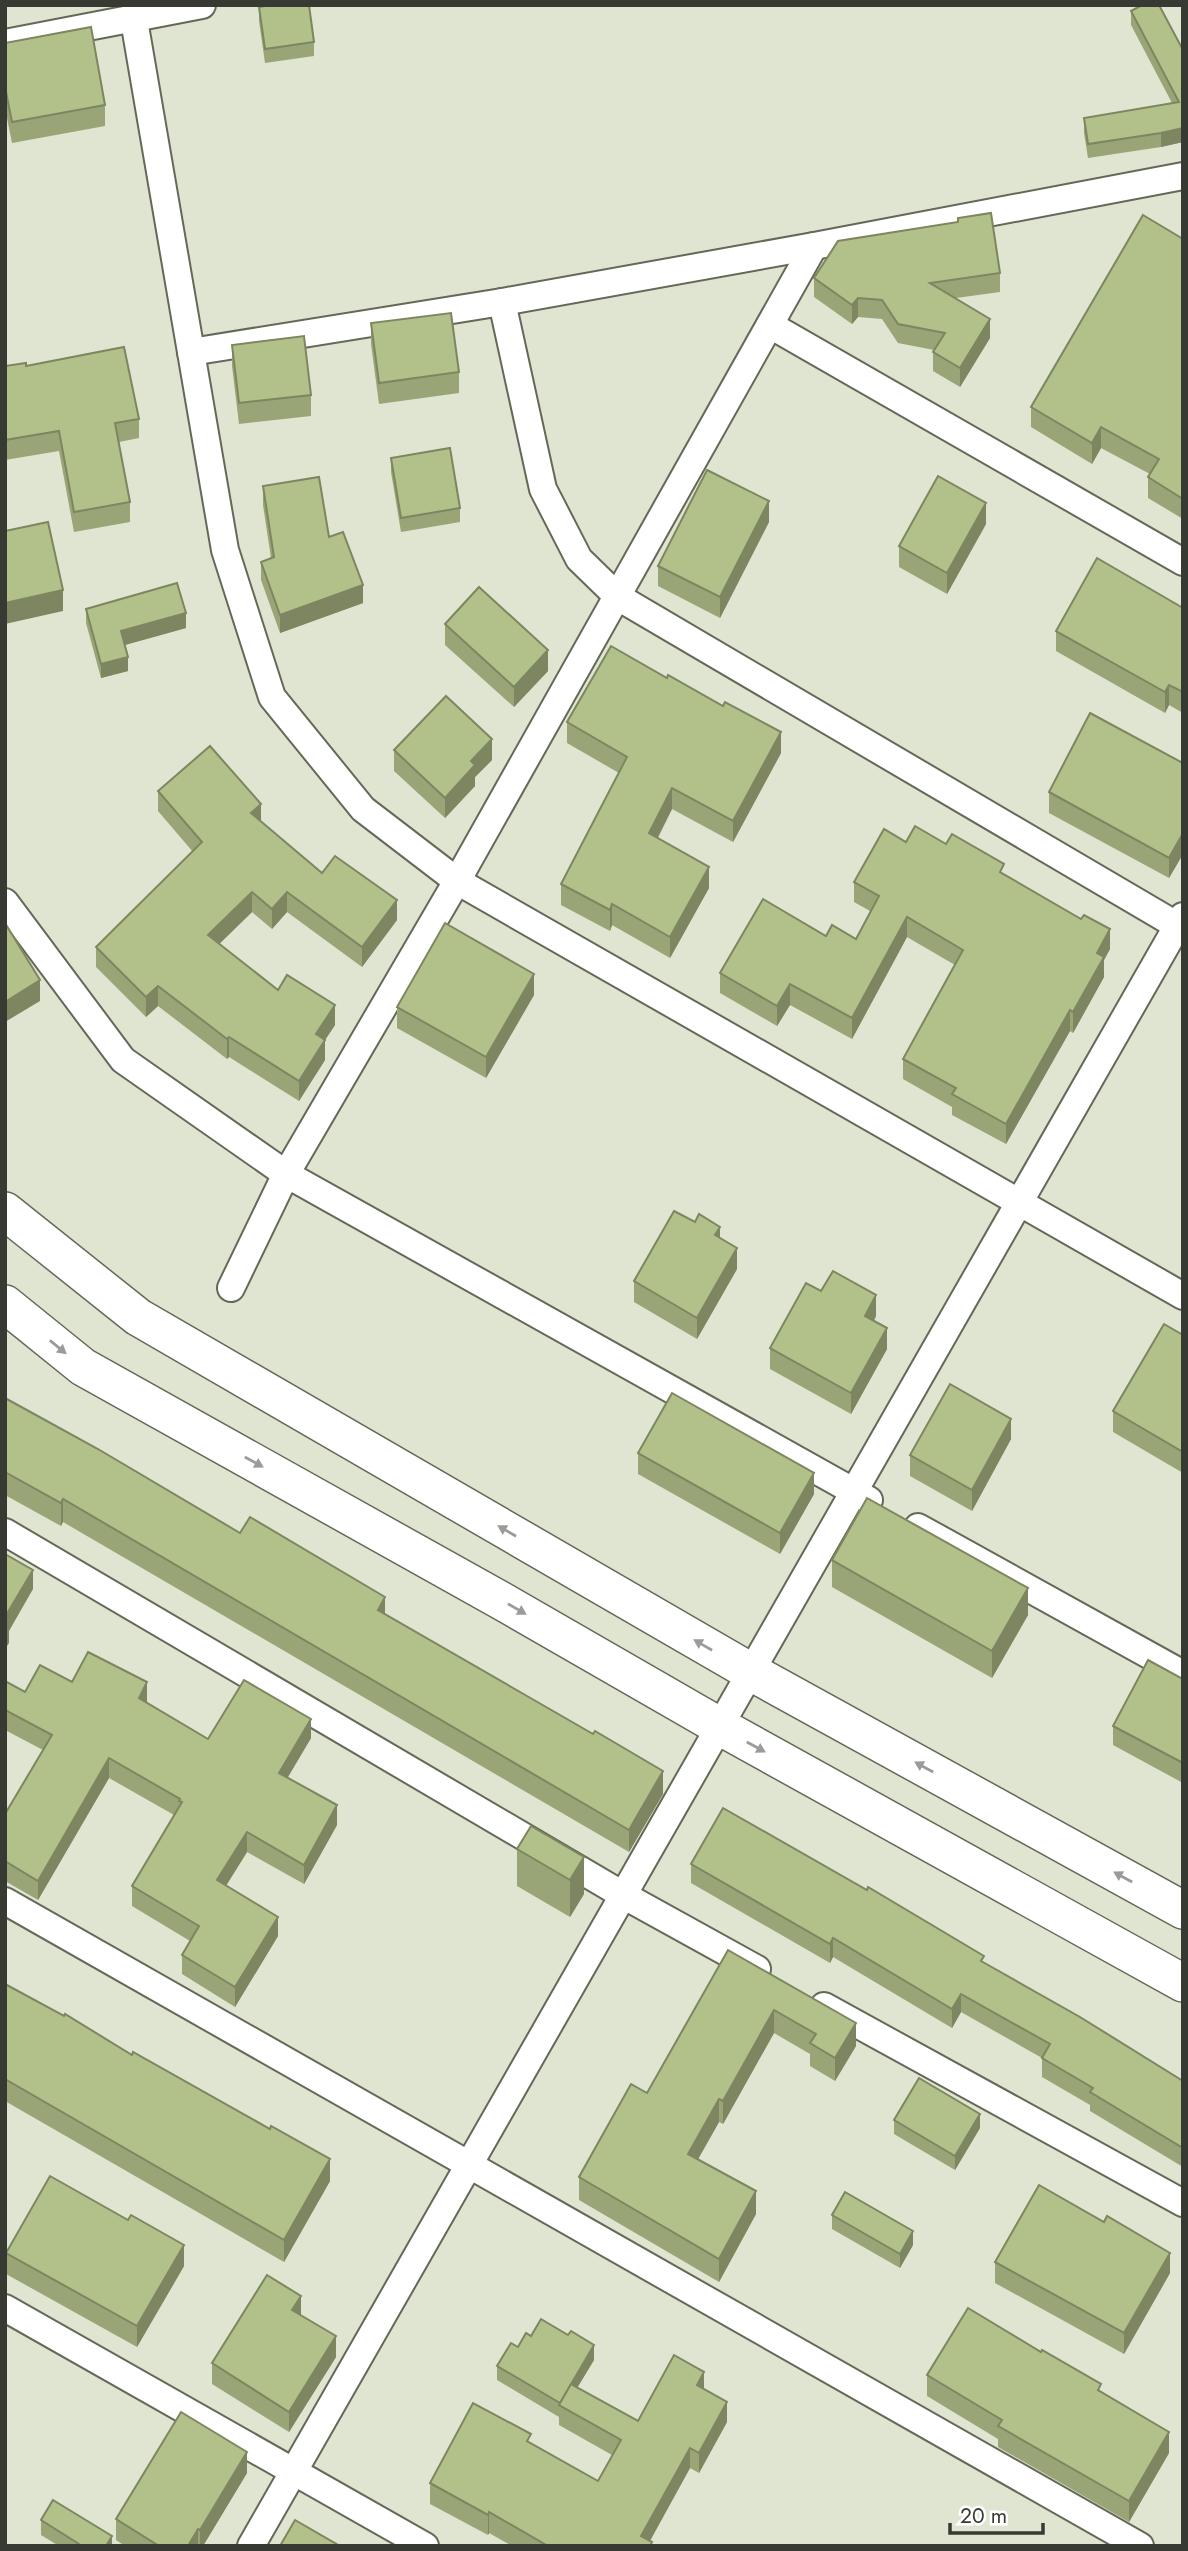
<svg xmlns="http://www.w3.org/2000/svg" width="1188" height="2551" font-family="Jost,sans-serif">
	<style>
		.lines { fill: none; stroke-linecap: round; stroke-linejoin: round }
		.street-casing { stroke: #646957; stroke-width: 30 }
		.secondary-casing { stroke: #646957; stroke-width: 40 }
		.street { stroke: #fff; stroke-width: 26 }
		.secondary { stroke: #fff; stroke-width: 37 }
		.wall { fill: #99a576 }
		.shaded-wall { fill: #7d8660 }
		.building { fill: #b2c089; stroke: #7d8660; stroke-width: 2 }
		.oneway { fill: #9b9c98 }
	</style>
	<rect width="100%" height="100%" fill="#dfe5d1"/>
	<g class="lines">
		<defs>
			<g id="street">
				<polyline points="134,20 225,550 272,697 363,809 457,881 1183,1296"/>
				<polyline points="5,43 202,5"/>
				<polyline points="502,302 543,489 579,559 618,597 1183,929"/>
				<polyline points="770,325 1183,562"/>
				<polyline points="191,352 502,302 814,246 1183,176"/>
				<polyline points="5,902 123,1060 286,1174 869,1500"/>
				<polyline points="231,1288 286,1174 457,881 814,246"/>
				<polyline points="918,1527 1183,1674"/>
				<polyline points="5,1532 623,1895 757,1969"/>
				<polyline points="5,1901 1140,2546"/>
				<polyline points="824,2006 1183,2203"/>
				<polyline points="5,2308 425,2546"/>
				<polyline points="251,2546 1183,916"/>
			</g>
			<g id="secondary">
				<polyline points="5,1211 138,1317 751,1672 1183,1910"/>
				<polyline points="5,1304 83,1367 500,1600 719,1726 1183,1983"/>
			</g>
		</defs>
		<!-- street casing -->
		<use href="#street" class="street-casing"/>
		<!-- secondary casing -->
		<use href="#secondary" class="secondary-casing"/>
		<!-- street -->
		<use href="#street" class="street"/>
		<!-- secondary -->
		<use href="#secondary" class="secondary"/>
	</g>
	<!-- wall -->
	<g class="wall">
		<polygon points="259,7 314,42 314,56 265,63 259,21"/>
		<polygon points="1131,11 1183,50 1183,142 1161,147 1088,158 1084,133 1084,118 1172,103 1131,25"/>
		<polygon points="5,43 105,105 105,126 12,143 5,108"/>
		<polygon points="1183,239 1183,519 1148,498 1148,477 1150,474 1101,448 1092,464 1031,427 1031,407"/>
		<polygon points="1000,273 1000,292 956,298 990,338 960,387 933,371 933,352 934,350 898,343 882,319 858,317 852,324 814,297 814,278"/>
		<polygon points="371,323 459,372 459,393 379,404 371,344"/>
		<polygon points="232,345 311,395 311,416 239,424 232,366"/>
		<polygon points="5,366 26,366 139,419 139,438 119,442 130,502 130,522 74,532 59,451 5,460"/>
		<polygon points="391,458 460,508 460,522 401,532 391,472"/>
		<polygon points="263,486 329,537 363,603 280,633 261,580 261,562 271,558 263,505"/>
		<polygon points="769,522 720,618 658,586 658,566"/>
		<polygon points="986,524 947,594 899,567 899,546"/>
		<polygon points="1183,608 1183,713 1169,705 1165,713 1056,651 1056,631"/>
		<polygon points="86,609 186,628 125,645 128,671 101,678 86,623"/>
		<polygon points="445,624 548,671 514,707 445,645"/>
		<polygon points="567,722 781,753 733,842 672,809 658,838 709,888 670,958 612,925 610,931 561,905 561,884 619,773 567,743"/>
		<polygon points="394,750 492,760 475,777 475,786 445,818 394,771"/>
		<polygon points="1183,763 1183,854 1169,878 1049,813 1049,792"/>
		<polygon points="158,791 261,821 322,873 397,920 362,967 287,912 272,929 252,912 219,944 278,990 335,1025 325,1040 325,1060 299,1101 229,1057 227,1059 158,1006 146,1017 96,967 96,947 193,852 158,811"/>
		<polygon points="906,842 946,844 1004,874 1110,949 1104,960 1104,977 1073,1033 1070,1031 1006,1144 952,1115 952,1107 903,1079 903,1059 955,965 907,937 852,1039 790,1005 777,1026 720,993 720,973 826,936 856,939 870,911 854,902 854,882"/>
		<polygon points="534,995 486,1078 397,1028 397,1007"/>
		<polygon points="720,1238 737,1269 697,1339 634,1302 634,1281"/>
		<polygon points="821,1291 876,1316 874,1321 887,1349 851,1414 770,1369 770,1348"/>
		<polygon points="1183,1335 1183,1473 1113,1432 1113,1411"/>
		<polygon points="5,1398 240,1533 385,1614 663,1794 629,1852 63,1522 61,1526 5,1495"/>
		<polygon points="1011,1439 972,1511 910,1476 910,1455"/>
		<polygon points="638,1453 814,1494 780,1554 638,1474"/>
		<polygon points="832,1560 1028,1615 992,1678 832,1587"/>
		<polygon points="1183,1679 1183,1783 1113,1745 1113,1726"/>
		<polygon points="5,1681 25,1692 72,1682 147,1702 146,1703 208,1739 311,1738 288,1777 337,1825 304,1884 247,1852 226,1886 278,1936 235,2007 182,1974 182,1955 190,1941 132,1906 132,1886 174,1815 109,1778 38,1900 5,1881 5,1814 43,1750 5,1730"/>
		<polygon points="531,1826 584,1894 570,1917 517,1886 517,1849"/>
		<polygon points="691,1864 984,1963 1183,2081 1183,2167 1090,2111 1090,2105 1042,2077 1042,2058 961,2012 952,2028 833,1957 830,1963 691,1883"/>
		<polygon points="728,1950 856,2046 835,2081 810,2066 810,2054 774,2033 723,2124 719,2122 698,2159 756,2214 719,2282 579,2200 579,2177 647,2093"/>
		<polygon points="5,1984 330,2181 284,2262 5,2101"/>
		<polygon points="894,2120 980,2128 955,2170 894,2134"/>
		<polygon points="832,2215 913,2245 900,2268 832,2229"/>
		<polygon points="6,2253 184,2266 137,2347 6,2274"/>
		<polygon points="995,2262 1170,2273 1124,2354 995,2283"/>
		<polygon points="531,2336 594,2360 577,2388 638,2421 704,2389 727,2422 699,2473 690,2468 650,2541 652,2546 512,2546 489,2533 488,2535 430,2504 430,2483 531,2444 598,2481 612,2455 559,2425 559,2417 497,2380 497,2366"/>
		<polygon points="336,2357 289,2432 212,2384 212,2363"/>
		<polygon points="927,2375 1101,2391 1169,2453 1129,2522 998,2447 998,2439 927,2396"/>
		<polygon points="247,2473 203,2546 125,2546 116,2540 116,2519"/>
		<polygon points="41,2520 112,2546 59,2546 41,2535"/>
	</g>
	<!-- shaded-wall -->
	<g class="shaded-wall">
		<polygon points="1183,128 1183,142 1161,147 1161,133"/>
		<polygon points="858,298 858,317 852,324 852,305"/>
		<polygon points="990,319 990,338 960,387 960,368"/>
		<polygon points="1101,427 1101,448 1092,464 1092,443"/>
		<polygon points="769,501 769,522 720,618 720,597"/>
		<polygon points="986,503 986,524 947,594 947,573"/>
		<polygon points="363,585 363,603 280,633 280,615"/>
		<polygon points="63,590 63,611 5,624 5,603"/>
		<polygon points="186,613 186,628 121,646 121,631"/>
		<polygon points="548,650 548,671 514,707 514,687"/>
		<polygon points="128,657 128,671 101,678 101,664"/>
		<polygon points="1169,685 1169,705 1165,713 1165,692"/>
		<polygon points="781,732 781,753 733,842 733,821"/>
		<polygon points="492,739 492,760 475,777 475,786 445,818 445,798 471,761"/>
		<polygon points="672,788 672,809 649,854 649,833"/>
		<polygon points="261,804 261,824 251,813"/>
		<polygon points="1183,833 1183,854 1169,878 1169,858"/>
		<polygon points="709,867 709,888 670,958 670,937"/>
		<polygon points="252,892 252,912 208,955 208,935"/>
		<polygon points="287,892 287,912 272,929 272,909"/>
		<polygon points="397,900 397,920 362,967 362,947"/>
		<polygon points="612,904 612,925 610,931 610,910"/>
		<polygon points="907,917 907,937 852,1039 852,1018"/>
		<polygon points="1110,929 1110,949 1104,960 1104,977 1073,1033 1073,1012 1097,953"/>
		<polygon points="534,974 534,995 486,1078 486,1057"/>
		<polygon points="40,980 40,1001 5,1022 5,1002"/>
		<polygon points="790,984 790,1005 777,1026 777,1006"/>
		<polygon points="158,986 158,1006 146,1017 146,997"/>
		<polygon points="335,1005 335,1025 325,1040 325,1060 299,1101 299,1081 316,1034"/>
		<polygon points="1070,1010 1070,1031 1006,1144 1006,1124"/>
		<polygon points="229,1037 229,1057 227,1059 227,1039"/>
		<polygon points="720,1227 720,1248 715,1235"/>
		<polygon points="737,1248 737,1269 697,1339 697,1318"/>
		<polygon points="876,1295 876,1316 865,1337 865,1316"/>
		<polygon points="887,1328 887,1349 851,1414 851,1393"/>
		<polygon points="1011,1419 1011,1439 972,1511 972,1490"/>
		<polygon points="814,1473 814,1494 780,1554 780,1533"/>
		<polygon points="63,1499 63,1522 61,1526 61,1503"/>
		<polygon points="33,1570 33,1589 9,1631 9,1643 5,1649 5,1617"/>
		<polygon points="1028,1588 1028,1615 992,1678 992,1651"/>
		<polygon points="385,1597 385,1620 378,1610"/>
		<polygon points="147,1682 147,1702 139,1718 139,1698"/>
		<polygon points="311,1719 311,1738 279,1792 279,1773"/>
		<polygon points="109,1758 109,1778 38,1900 38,1881"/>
		<polygon points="663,1771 663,1794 629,1852 629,1830"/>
		<polygon points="337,1805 337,1825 304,1884 304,1865"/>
		<polygon points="247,1832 247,1852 217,1900 217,1880"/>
		<polygon points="584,1857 584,1894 570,1917 570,1880"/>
		<polygon points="278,1917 278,1936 235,2007 235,1987"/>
		<polygon points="833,1938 833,1957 830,1963 830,1944"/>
		<polygon points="961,1994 961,2012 952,2028 952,2009"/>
		<polygon points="774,2010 774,2033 723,2124 723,2101"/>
		<polygon points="856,2023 856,2046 835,2081 835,2058"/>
		<polygon points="719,2099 719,2122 688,2177 688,2154"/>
		<polygon points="980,2114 980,2128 955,2170 955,2156"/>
		<polygon points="330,2159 330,2181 284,2262 284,2240"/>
		<polygon points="756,2191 756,2214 719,2282 719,2259"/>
		<polygon points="913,2231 913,2245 900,2268 900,2254"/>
		<polygon points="184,2245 184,2266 137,2347 137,2326"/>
		<polygon points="1170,2253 1170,2273 1124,2354 1124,2333"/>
		<polygon points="301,2296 301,2317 292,2310"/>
		<polygon points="336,2336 336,2357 289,2432 289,2412"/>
		<polygon points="594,2345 594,2360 565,2408 560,2403"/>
		<polygon points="704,2372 704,2392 697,2385"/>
		<polygon points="727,2402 727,2422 699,2473 699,2453"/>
		<polygon points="1169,2432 1169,2453 1129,2522 1129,2501"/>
		<polygon points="690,2448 690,2468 647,2546 641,2536"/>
		<polygon points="247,2452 247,2473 203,2546 200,2546 200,2530"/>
		<polygon points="489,2512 489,2533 488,2535 488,2515"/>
		<polygon points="198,2529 198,2546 188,2546"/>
		<polygon points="112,2536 112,2546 106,2546"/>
	</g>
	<!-- building -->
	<g class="building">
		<polygon points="271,5 309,5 314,42 265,49 259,7"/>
		<polygon points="1142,5 1159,5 1183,50 1183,128 1161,133 1088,144 1084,118 1179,102 1131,11"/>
		<polygon points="91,27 105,105 12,122 5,87 5,43"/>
		<polygon points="991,213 1000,273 930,283 990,319 960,368 933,352 945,333 898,324 882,300 858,298 852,305 814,278 838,241 958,222 958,218"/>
		<polygon points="1143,215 1183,239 1183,499 1148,477 1159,459 1101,427 1092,443 1031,407"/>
		<polygon points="451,313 459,372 379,383 371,323"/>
		<polygon points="304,336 311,395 239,403 232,345"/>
		<polygon points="124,347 139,419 115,423 130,502 74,512 59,431 5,440 5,366 26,363 26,366"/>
		<polygon points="450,448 460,508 401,518 391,458"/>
		<polygon points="707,470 769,501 720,597 658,566"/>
		<polygon points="938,476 986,503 947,573 899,546"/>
		<polygon points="319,477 329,537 343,532 363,585 280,615 261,562 274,557 263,486"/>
		<polygon points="48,522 63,590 5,603 5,531"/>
		<polygon points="1097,558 1183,608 1183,692 1169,685 1165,692 1056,631"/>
		<polygon points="177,583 186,613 121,631 128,657 101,664 86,609"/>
		<polygon points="479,587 548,650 514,687 445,624"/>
		<polygon points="611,646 667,678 668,675 723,706 725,702 781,732 733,821 672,788 649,833 709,867 670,937 612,904 610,910 561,884 627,757 567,722"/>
		<polygon points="446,696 492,739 471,761 475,765 445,798 394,750"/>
		<polygon points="1090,713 1183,763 1183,833 1169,858 1049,792"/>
		<polygon points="210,746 261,804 251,813 322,873 335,856 397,900 362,947 287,892 272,909 252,892 208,935 278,990 287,975 335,1005 316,1034 325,1040 299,1081 229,1037 227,1039 158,986 146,997 96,947 202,842 158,791"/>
		<polygon points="915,826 946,844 952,834 1004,864 1000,872 1081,919 1084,915 1110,929 1097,953 1104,957 1073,1012 1070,1010 1006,1124 952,1094 956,1088 903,1059 963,950 907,917 852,1018 790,984 777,1006 720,973 763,899 826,936 832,925 856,939 879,896 854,882 884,829 906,842"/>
		<polygon points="5,923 40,980 5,1002"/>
		<polygon points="445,923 534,974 486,1057 397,1007"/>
		<polygon points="674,1211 695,1222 699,1214 720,1227 715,1235 737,1248 697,1318 634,1281"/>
		<polygon points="833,1271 876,1295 865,1316 887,1328 851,1393 770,1348 806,1283 821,1291"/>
		<polygon points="1164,1324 1183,1335 1183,1452 1113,1411"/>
		<polygon points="950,1384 1011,1419 972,1490 910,1455"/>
		<polygon points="672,1393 814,1473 780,1533 638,1453"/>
		<polygon points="5,1398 98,1449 240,1533 250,1517 385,1597 378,1610 527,1696 593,1734 595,1731 663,1771 629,1830 63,1499 61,1503 5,1472"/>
		<polygon points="867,1498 1028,1588 992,1651 832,1560"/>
		<polygon points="5,1554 33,1570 5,1617"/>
		<polygon points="88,1652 147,1682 139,1698 208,1739 244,1680 311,1719 279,1773 337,1805 304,1865 247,1832 217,1880 278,1917 235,1987 182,1955 199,1926 132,1886 182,1802 179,1801 180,1799 109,1758 38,1881 5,1861 5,1814 52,1735 5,1710 5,1681 25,1692 40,1665 72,1682"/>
		<polygon points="1148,1660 1183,1679 1183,1763 1113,1726"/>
		<polygon points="723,1808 867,1890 868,1887 984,1956 981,1961 1080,2017 1183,2081 1183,2148 1090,2092 1093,2088 1042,2058 1050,2044 961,1994 952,2009 833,1938 830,1944 691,1864"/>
		<polygon points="531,1826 584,1857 570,1880 517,1849"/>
		<polygon points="728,1950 856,2023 835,2058 810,2043 816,2034 774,2010 723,2101 719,2099 688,2154 756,2191 719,2259 579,2177 631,2084 647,2093"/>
		<polygon points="5,1984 64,2016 65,2014 132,2055 133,2052 270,2129 271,2126 330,2159 284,2240 5,2079"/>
		<polygon points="919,2078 980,2114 955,2156 894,2120"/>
		<polygon points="50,2176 128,2220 131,2215 184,2245 137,2326 6,2253"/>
		<polygon points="1039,2185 1104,2222 1107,2216 1170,2253 1124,2333 995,2262"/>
		<polygon points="845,2192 913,2231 900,2254 832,2215"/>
		<polygon points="267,2275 301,2296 292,2310 336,2336 289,2412 212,2363"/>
		<polygon points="968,2308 1041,2352 1042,2350 1101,2384 1098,2390 1169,2432 1129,2501 998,2426 1002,2420 927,2375"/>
		<polygon points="541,2319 568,2335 571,2331 594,2345 560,2403 497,2366 511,2343 518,2347 526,2333 531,2336"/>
		<polygon points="674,2355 704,2372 697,2385 727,2402 699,2453 690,2448 641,2536 652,2542 650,2546 548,2546 489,2512 488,2515 430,2483 473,2403 531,2434 527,2441 598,2481 621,2440 559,2405 571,2384 638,2421"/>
		<polygon points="181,2412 247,2452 200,2530 198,2529 188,2546 159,2546 116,2519"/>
		<polygon points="53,2500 112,2536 106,2546 78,2546 79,2544 41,2520"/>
		<polygon points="295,2520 340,2546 280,2546"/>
	</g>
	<!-- one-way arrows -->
	<defs><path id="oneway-solid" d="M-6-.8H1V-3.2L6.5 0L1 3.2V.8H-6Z" transform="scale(1.75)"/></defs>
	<g class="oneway">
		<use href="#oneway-solid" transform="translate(58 1347) rotate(39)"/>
		<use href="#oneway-solid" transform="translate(254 1462) rotate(29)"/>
		<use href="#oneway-solid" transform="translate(507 1531) rotate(-150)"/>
		<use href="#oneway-solid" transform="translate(517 1609) rotate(30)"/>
		<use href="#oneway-solid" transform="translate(703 1645) rotate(-150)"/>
		<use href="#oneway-solid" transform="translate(756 1747) rotate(29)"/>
		<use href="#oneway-solid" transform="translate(924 1767) rotate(-151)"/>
		<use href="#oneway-solid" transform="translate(1123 1877) rotate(-151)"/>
	</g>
	<!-- border -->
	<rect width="1188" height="2551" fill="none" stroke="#373a32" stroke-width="14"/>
	<!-- scale -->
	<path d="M950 2523v10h93v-10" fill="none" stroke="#373a32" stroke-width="3.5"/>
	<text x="960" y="2523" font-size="21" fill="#373a32" stroke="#ffffff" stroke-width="5" paint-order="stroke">20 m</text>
</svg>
